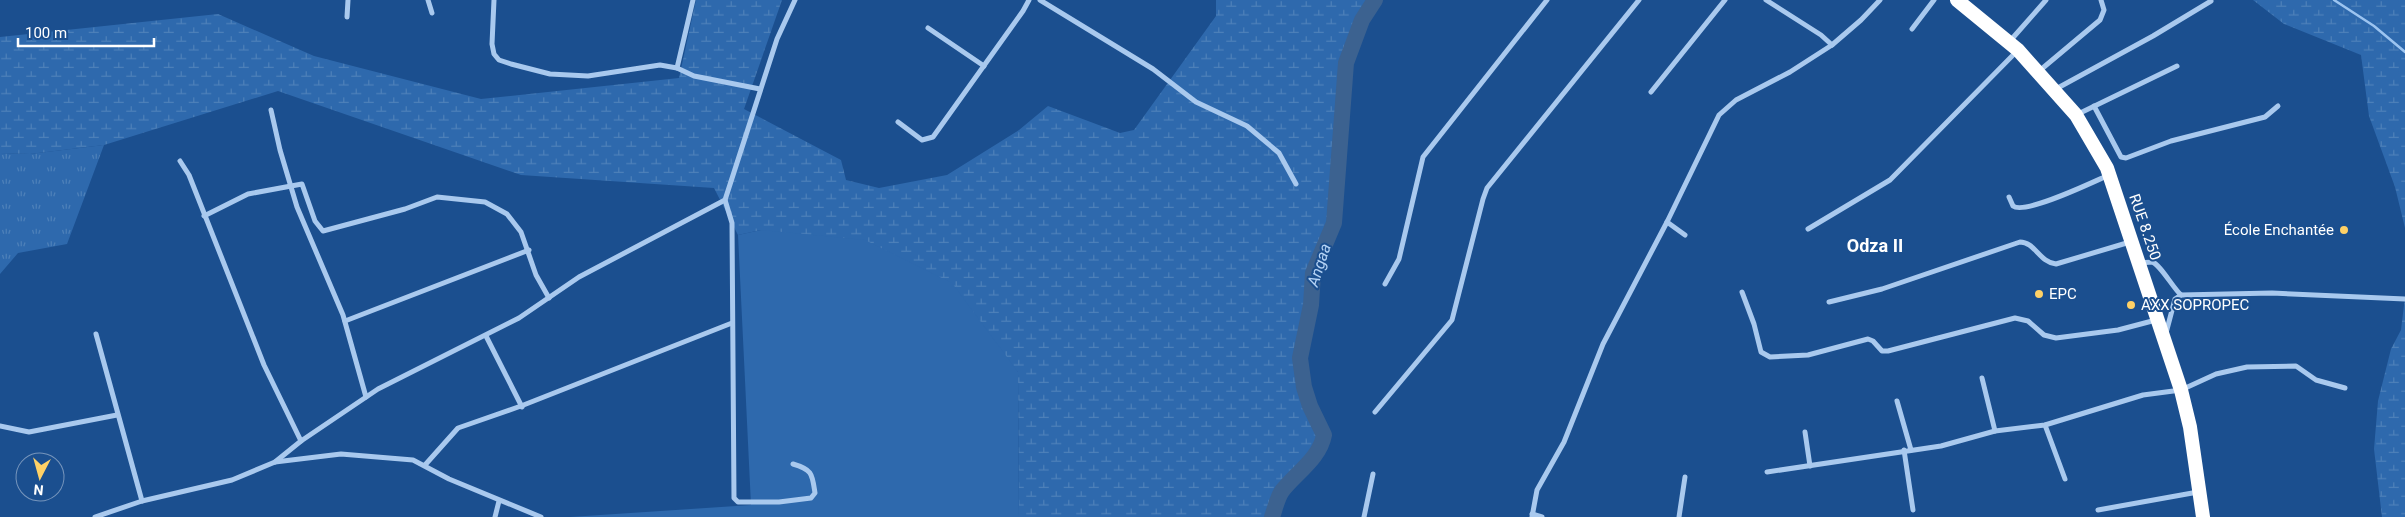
<svg xmlns="http://www.w3.org/2000/svg" width="2405" height="517" font-family="Roboto,sans-serif">
	<style>
		.grass { fill: url(#grass-tufts) }
		.wetland { fill: url(#wetland-marsh) }
		.garden { fill: #2e69ad }
		.lines { fill: none; stroke-linecap: round; stroke-linejoin: round }
		.stream { stroke: #9cc4f0; stroke-width: 2.5 }
		.river { stroke: #3c6290; stroke-width: 16 }
		.street { stroke: #a9c9ee; stroke-width: 5 }
		.highway { stroke: #fff; stroke-width: 14 }
		.poi-dot { fill: #ffd166; stroke: #1b4f8f; stroke-width: 2 }
		.labels { text-anchor: middle; dominant-baseline: central; stroke-width: 4; stroke-linejoin: round; paint-order: stroke }
		.street-label { font-size: 15px; fill: #fff; stroke: #1b4f8f }
		.poi-label { font-size: 15px; fill: #fff; stroke: #1b4f8f; text-anchor: start }
		.water-label { font-size: 16px; font-style: italic; fill: #b5d3f5; stroke: #1b4f8f }
		.quarter-label { font-size: 18px; font-weight: bold; fill: #fff; stroke: #1b4f8f }
	</style>
	<defs>
		<pattern id="grass-tufts" width="24" height="20" patternUnits="userSpaceOnUse" patternTransform="scale(1.25)"><rect width="24" height="20" fill="#2e69ad"/><path d="M3 7l-1-3M5 7V3M7 7l1-3M15 17l-1-3M17 17v-4M19 17l1-3" fill="none" stroke="#4d80b9"/></pattern>
		<pattern id="wetland-marsh" width="20" height="14" patternUnits="userSpaceOnUse" patternTransform="scale(1.25)"><rect width="20" height="14" fill="#2e69ad"/><path d="M1 5h8M5 5V1M11 12h8M15 12V8" fill="none" stroke="#4d80b9"/></pattern>
	</defs>
	<rect width="100%" height="100%" fill="#1b4f8f"/>
	<!-- grass -->
	<polygon class="grass" points="104,145 67,244 18,253 0,274 0,153 30,154"/>
	<!-- wetland -->
	<g class="wetland">
		<path d="M 696,0 L 782,0 L 744,109 L 841,160 L 846,180 L 879,188 L 947,175 L 1019,130 L 1048,106 L 1120,133 L 1134,130 L 1216,16 L 1216,0 L 1375,0 L 1362,20 L 1346,63 L 1334,223 L 1313,273 L 1311,305 L 1300,358 L 1304,387 L 1310,406 L 1324,435 C 1320,458 1296,473 1282,491 C 1277,498 1275,509 1272,517 L 1019,517 L 1018,372 L 761,230 L 738,235 L 714,188 L 521,175 L 278,91 L 104,145 L 30,154 L 0,153 L 0,37 L 218,14 L 314,56 L 481,99 L 679,78 Z"/>
		<polygon points="2253,0 2405,0 2405,228 2395,187 2369,116 2361,55 2284,24"/>
		<polygon points="2405,297 2405,517 2382,517 2374,449 2378,401 2391,349 2401,330"/>
	</g>
	<!-- garden -->
	<polygon class="garden" points="761,230 865,240 952,283 1018,372 1019,517 570,517 751,505 738,235"/>
	<g class="lines">
		<!-- stream -->
		<polyline class="stream" points="2334,0 2374,26 2405,52"/>
		<!-- river -->
		<path class="river" d="M 1272,517 C 1275,509 1277,498 1282,491 C 1296,473 1320,458 1324,435 L 1310,406 L 1304,387 L 1300,358 L 1311,305 L 1313,273 L 1334,223 L 1346,63 L 1362,20 L 1375,0"/>
		<!-- street -->
		<g class="street">
			<polyline points="428,0 432,13"/>
			<polyline points="494,0 492,44 494,54 499,60 511,64 550,74 588,76 660,65 677,68 694,76 760,89"/>
			<polyline points="1040,0 1153,69 1196,102 1247,126 1279,153 1296,184"/>
			<polyline points="1766,0 1821,35 1832,45"/>
			<polyline points="347,17 348,0"/>
			<polyline points="928,28 984,66"/>
			<polyline points="1912,29 1934,0"/>
			<polyline points="2010,41 2046,0"/>
			<polyline points="677,68 693,0"/>
			<polyline points="2038,72 2100,20 2104,10 2101,0"/>
			<polyline points="2054,90 2153,36 2211,1"/>
			<polyline points="1651,92 1725,0"/>
			<polyline points="2094,106 2121,157 2126,158 2171,141 2265,117 2278,106"/>
			<polyline points="271,110 280,150 297,207 343,315 366,397"/>
			<polyline points="2076,115 2177,66"/>
			<polyline points="898,122 922,140 933,137 1023,11 1029,0"/>
			<polyline points="180,161 189,175 264,365 301,441"/>
			<path d="M 2009,197 L 2013,206 C 2025,215 2093,182 2109,175"/>
			<polyline points="204,216 248,194 302,184 315,221 323,231 405,209 437,197 485,202 507,214 521,232 536,275 549,298"/>
			<polyline points="1667,222 1685,235"/>
			<polyline points="1808,229 1890,180 2018,50"/>
			<path d="M 2140,263 C 2143,263 2148,262 2152,262 C 2160,264 2173,288 2181,295"/>
			<polyline points="1385,284 1399,259 1423,157 1547,0"/>
			<polyline points="1742,292 1754,324 1761,352 1770,357 1808,355 1868,339 1873,341 1882,351 1888,351 2015,318 2028,321 2044,335 2056,338 2118,330 2156,320"/>
			<path d="M 1829,302 L 1882,289 L 2020,242 C 2035,242 2039,262 2056,264 L 2130,242"/>
			<polyline points="345,321 529,250"/>
			<polyline points="2166,333 2175,299 2181,295 2272,293 2405,299"/>
			<polyline points="96,334 142,501"/>
			<polyline points="486,336 522,407"/>
			<polyline points="1982,378 1995,431"/>
			<polyline points="1897,401 1911,450"/>
			<polyline points="1375,412 1452,320 1483,199 1487,188 1639,0"/>
			<polyline points="2045,425 2065,479"/>
			<polyline points="0,426 29,432 117,415"/>
			<polyline points="1805,432 1810,466"/>
			<polyline points="1904,450 1913,510"/>
			<polyline points="275,462 301,441 378,389 519,318 579,277 725,200"/>
			<path d="M 793,464 C 813,470 812,474 815,493 L 811,498 L 779,502 L 738,502 L 734,498 L 732,223 L 725,200 L 777,39 L 795,0"/>
			<polyline points="425,465 458,428 521,406 732,323"/>
			<polyline points="1767,472 1941,446 1995,431 2045,425 2143,395 2181,390 2216,374 2247,367 2296,366 2316,380 2345,388"/>
			<polyline points="2098,510 2198,492"/>
			<polyline points="1532,514 1542,517"/>
			<polyline points="95,517 142,501 232,480 275,462 341,454 413,460 449,479 541,517"/>
			<polyline points="495,517 499,501"/>
			<polyline points="1364,517 1373,474"/>
			<polyline points="1532,517 1537,490 1564,442 1603,344 1667,222 1719,115 1736,100 1790,72 1832,45 1861,20 1880,0"/>
			<polyline points="1679,517 1685,477"/>
		</g>
		<!-- highway -->
		<polyline class="highway" points="1957,0 2018,50 2076,115 2107,168 2181,390 2190,427 2203,517"/>
	</g>
	<!-- markers -->
	<g class="poi-dot">
		<circle cx="2344" cy="230" r="5"/>
		<circle cx="2039" cy="294" r="5"/>
		<circle cx="2131" cy="305" r="5"/>
	</g>
	<g class="labels">
		<!-- street labels -->
		<g class="street-label">
			<text transform="translate(2145 227) rotate(71)">RUE 8.250</text>
		</g>
		<!-- poi labels -->
		<g class="poi-label">
			<text x="2334" y="230" text-anchor="end">École Enchantée</text>
			<text x="2049" y="294">EPC</text>
			<text x="2141" y="305">AXX SOPROPEC</text>
		</g>
		<!-- water labels -->
		<g class="water-label">
			<text transform="translate(1319 265) rotate(-72)">Angaa</text>
		</g>
		<!-- quarter labels -->
		<g class="quarter-label">
			<text x="1875" y="245">Odza II</text>
		</g>
	</g>
	<!-- north arrow -->
	<g transform="translate(40 477) rotate(186)"><circle r="24" fill="#1b4f8f" stroke="#7695bc"/>
	<path d="M0-4L9 19L0 12L-9 19Z" fill="#ffd166"/>
	<text y="-8" font-size="14" font-weight="bold" text-anchor="middle" fill="#ffffff">N</text>
	</g>
	<!-- scale -->
	<path d="M18 38v8h136v-8" fill="none" stroke="#ffffff" stroke-width="2.5"/>
	<text x="25" y="38" font-size="15" fill="#ffffff" stroke="#1b4f8f" stroke-width="4" paint-order="stroke">100 m</text>
</svg>
